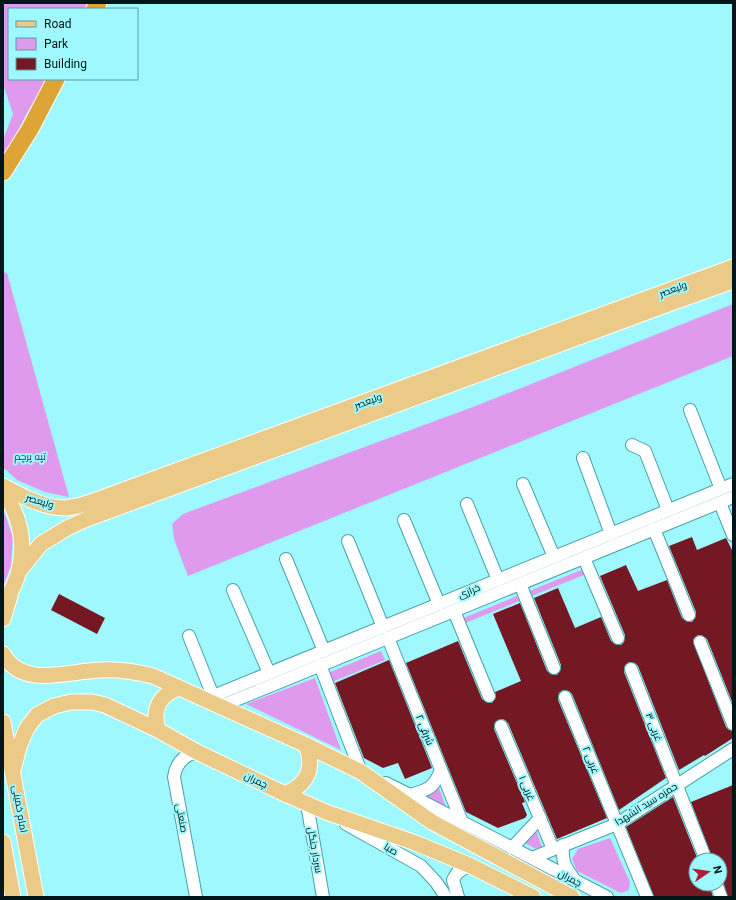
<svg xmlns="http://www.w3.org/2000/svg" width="736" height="900" font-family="Roboto,Cairo,sans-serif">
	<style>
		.green { fill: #df9aee }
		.building { fill: #741923 }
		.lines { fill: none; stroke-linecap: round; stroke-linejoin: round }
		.minor-casing { stroke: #48a2a7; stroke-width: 14 }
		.major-casing { stroke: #fff; stroke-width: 17 }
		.highway-casing { stroke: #fff; stroke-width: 19 }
		.minor { stroke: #fff; stroke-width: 12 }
		.major { stroke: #ebc986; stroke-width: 15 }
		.highway { stroke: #dda536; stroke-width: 17 }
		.labels { text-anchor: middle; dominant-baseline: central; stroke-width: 4; stroke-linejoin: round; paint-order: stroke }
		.street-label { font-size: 10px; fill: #001618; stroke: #9ff8fd }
		.park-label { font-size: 10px; fill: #580e66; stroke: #9ff8fd }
	</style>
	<rect width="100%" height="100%" fill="#9ff8fd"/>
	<!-- green -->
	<g class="green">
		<polygon points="7,3 90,3 86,9 9,9 9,79 47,79 26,115 3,161 3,140 13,114 3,84 3,6"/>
		<polygon points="3,272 7,273 69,497 45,492 17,480 3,467"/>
		<polygon points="733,304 733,356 188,576 174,539 172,524 183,514 473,407"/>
		<polygon points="3,509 13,537 11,566 3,586"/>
		<polygon points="581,570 584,575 529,597 527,592"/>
		<polygon points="517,596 519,601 463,624 461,619"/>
		<polygon points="381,651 385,660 332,682 328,673"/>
		<polygon points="315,678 341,750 246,704"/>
		<polygon points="438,785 446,807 424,798"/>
		<polygon points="536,831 542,847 536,849 525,843"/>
		<polygon points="610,838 630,882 629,890 621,893 577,871 572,859 578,849"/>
	</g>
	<!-- building -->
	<g class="building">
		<polygon points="692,537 697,550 726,538 733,552 733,704 707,639 701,635 698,635 694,638 693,641 726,727 729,730 733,731 733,738 705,756 704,755 679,770 638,666 635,663 629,662 625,665 624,672 666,778 619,810 572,694 569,691 563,690 559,693 558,700 607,818 557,839 508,723 505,720 502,719 495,722 494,729 525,802 522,803 527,815 525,818 498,828 466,812 406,663 458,641 482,699 488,703 492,703 496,697 495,692 521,681 493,614 520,603 547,671 553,675 557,675 561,669 561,665 534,598 558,588 575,628 601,617 611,641 617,645 621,645 624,642 625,635 600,576 626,565 638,591 667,580 682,618 688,622 692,622 696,616 696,612 669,546"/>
		<polygon points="59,594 105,618 97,634 51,610"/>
		<polygon points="389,660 432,768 405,779 398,763 383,768 364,758 335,683"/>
		<polygon points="733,785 733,897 728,897 723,881 720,878 720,860 713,860 691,802"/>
		<polygon points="673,797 698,860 696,860 696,884 709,884 713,897 654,897 626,827"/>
	</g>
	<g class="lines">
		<defs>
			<g id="minor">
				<polyline points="690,410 721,489"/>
				<polyline points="632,445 645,451 668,510"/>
				<polyline points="583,458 611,534"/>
				<polyline points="523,484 554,557"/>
				<polyline points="720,503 733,535"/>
				<polyline points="467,504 498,580"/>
				<polyline points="404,520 439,604"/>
				<polyline points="654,529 689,615"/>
				<polyline points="348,541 383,627"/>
				<polyline points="584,558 618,638"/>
				<polyline points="286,559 324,651"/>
				<polyline points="520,584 554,668"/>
				<polyline points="233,590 269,673"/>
				<polyline points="454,611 489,696"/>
				<polyline points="189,636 213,696"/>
				<polyline points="388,638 462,822"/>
				<polyline points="700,642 733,724"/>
				<polyline points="320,665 361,772 365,774"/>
				<polyline points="631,669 706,860"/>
				<polyline points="565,697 647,897"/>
				<polyline points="206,699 733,484"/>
				<polyline points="221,706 733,497"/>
				<polyline points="501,726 553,849"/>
				<polyline points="386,783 410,795 607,897"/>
				<path d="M 410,795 C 428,790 434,788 441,770"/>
				<polyline points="307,804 323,897"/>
				<polyline points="346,824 421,866 436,882 446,897"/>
				<path d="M 563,845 C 562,861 564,866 574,879"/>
				<polyline points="512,848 540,818"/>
				<polyline points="532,858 617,824 733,749"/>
				<polyline points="716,884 721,897"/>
				<path d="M 196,897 L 174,777 C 176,763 184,755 197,752"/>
				<polyline points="458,897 453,880 457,873 469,865"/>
			</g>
			<g id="major">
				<path d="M 3,486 C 22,496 43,508 66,508 C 74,507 83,505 91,502 L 733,267"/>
				<path d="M 3,491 C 28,527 28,569 3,604"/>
				<polyline points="20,570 41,544 67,528 87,519 671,303 733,281"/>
				<polyline points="3,619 10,596"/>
				<path d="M 3,654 C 23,690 70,670 102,670 C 120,669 136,672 153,676 L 306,745 L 361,772 L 432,822 L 572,897"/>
				<polyline points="3,722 36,897"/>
				<path d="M 158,730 C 152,709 159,695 179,688"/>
				<polyline points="13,770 19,747 27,728 37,715 54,706 71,702 92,702 105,705 158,730 197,752 285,794 326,812 413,842 469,865 533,897"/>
				<path d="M 285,794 C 308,784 315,768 306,745"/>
				<polyline points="3,842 13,897"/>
			</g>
			<g id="highway">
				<polyline points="95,9 98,3"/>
				<polyline points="3,172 30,129 56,79"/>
			</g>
		</defs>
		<!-- minor casing -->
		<use href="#minor" class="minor-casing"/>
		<!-- major casing -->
		<use href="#major" class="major-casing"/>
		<!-- highway casing -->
		<use href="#highway" class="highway-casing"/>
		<!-- minor -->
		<use href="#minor" class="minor"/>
		<!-- major -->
		<use href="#major" class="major"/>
		<!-- highway -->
		<use href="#highway" class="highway"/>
	</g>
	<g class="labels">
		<!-- street labels -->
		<g class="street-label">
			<text transform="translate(673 289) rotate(-20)">ولیعصر</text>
			<text transform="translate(368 401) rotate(-20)">ولیعصر</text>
			<text transform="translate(40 501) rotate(17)">ولیعصر</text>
			<text transform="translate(469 591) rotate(-22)">خرازی</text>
			<text transform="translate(654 727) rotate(69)">۳ غربی</text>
			<text transform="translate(425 730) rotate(68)">۲ شرقی</text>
			<text transform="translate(591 760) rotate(68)">۲ غربی</text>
			<text transform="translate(256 780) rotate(26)">چمران</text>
			<text transform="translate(527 788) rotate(67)">۱ غربی</text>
			<text transform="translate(646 804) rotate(-32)">حمزه سید الشهدا</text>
			<text transform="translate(20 809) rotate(80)">امام خمینی</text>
			<text transform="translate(182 818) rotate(80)">صنعتی</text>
			<text transform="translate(391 849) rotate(30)">صبا</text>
			<text transform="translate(315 850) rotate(80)">سردار جنگل</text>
			<text transform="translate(570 878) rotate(27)">چمران</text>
		</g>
		<!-- park labels -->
		<g class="park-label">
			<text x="30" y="456">تپه پرچم</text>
		</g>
	</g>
	<!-- border -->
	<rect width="736" height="900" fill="none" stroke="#001618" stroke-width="8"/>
	<!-- legend -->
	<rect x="8" y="8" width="130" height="72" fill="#9ff8fd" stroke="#5f9ea1"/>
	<rect x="16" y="21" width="20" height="6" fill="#ebc986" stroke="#5f9ea1"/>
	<text x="44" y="28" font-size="12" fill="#001618">Road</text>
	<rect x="16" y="38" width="20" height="12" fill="#df9aee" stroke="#5f9ea1"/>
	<text x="44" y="48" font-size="12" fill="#001618">Park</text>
	<rect x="16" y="58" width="20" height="12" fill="#741923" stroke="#5f9ea1"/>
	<text x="44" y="68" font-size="12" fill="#001618">Building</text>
	<!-- north arrow -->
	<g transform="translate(708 872) rotate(77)"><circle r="19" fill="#9ff8fd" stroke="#5f9ea1"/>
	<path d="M0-3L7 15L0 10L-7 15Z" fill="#b11e34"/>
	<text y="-6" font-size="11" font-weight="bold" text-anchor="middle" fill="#001618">N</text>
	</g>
</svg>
